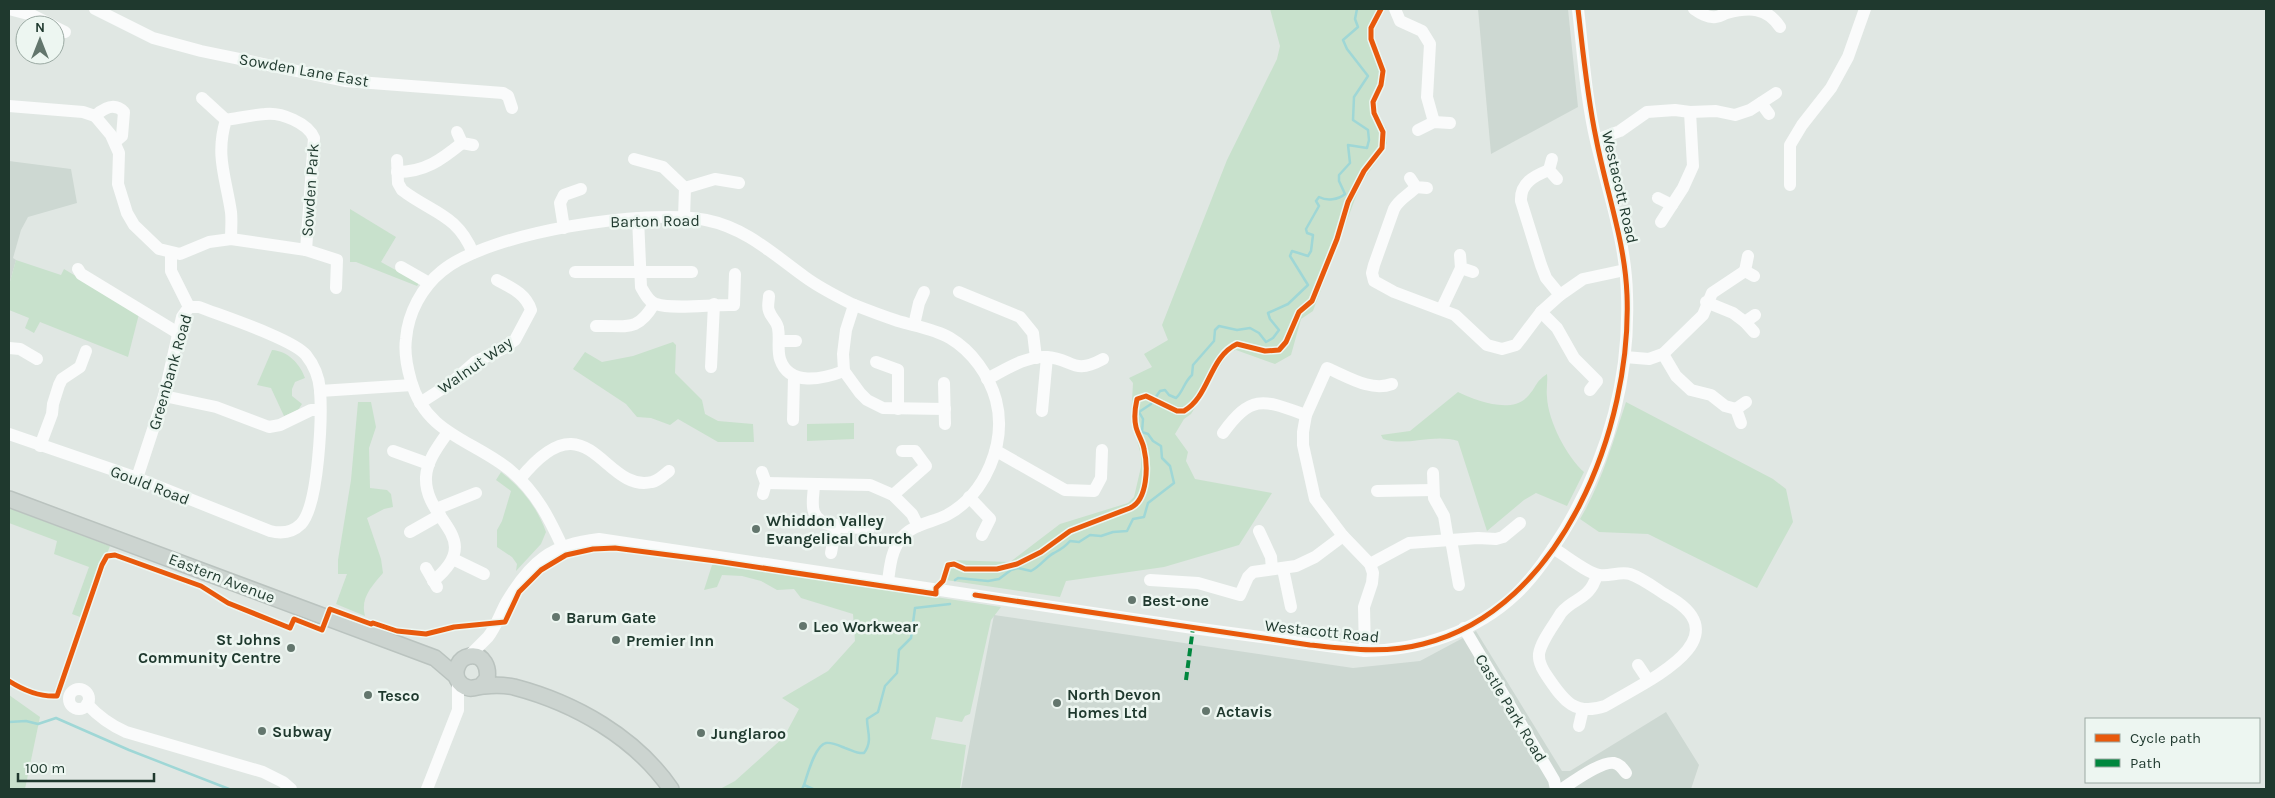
<svg xmlns="http://www.w3.org/2000/svg" width="2275" height="798" font-family="Karla,sans-serif">
	<style>
		.built { fill: #cdd8d2 }
		.green { fill: #c8e1cc }
		.lines { fill: none; stroke-linecap: round; stroke-linejoin: round }
		.stream { stroke: #9fd7d6; stroke-width: 2.5 }
		.major-casing { stroke: #bac3bf; stroke-width: 18 }
		.minor { stroke: #fafbfb; stroke-width: 12 }
		.major { stroke: #ccd4d0; stroke-width: 15 }
		.quiet { stroke: #00873e; stroke-width: 4; stroke-dasharray: 8 4; stroke-linecap: butt }
		.cycleway-casing { stroke: #edf6f1; stroke-width: 8 }
		.cycleway { stroke: #e8590c; stroke-width: 5 }
		.poi-dot { fill: #63766d; stroke: #edf6f1; stroke-width: 2 }
		.labels { text-anchor: middle; dominant-baseline: central; stroke-width: 5; stroke-linejoin: round; paint-order: stroke }
		.street-label { font-size: 16px; fill: #1f392e; stroke: #edf6f1 }
		.poi-label { font-size: 16px; font-weight: bold; fill: #1f392e; stroke: #edf6f1; text-anchor: start }
	</style>
	<rect width="100%" height="100%" fill="#e0e7e3"/>
	<!-- built -->
	<g class="built">
		<polygon points="1478,9 1568,9 1578,107 1491,154"/>
		<polygon points="9,161 71,169 77,203 28,217 21,230 13,258 16,260 9,285"/>
		<polygon points="994,615 1353,668 1420,661 1476,631 1562,771 1570,771 1666,712 1699,765 1691,789 961,789"/>
	</g>
	<!-- green -->
	<g class="green">
		<polygon points="1270,9 1384,9 1374,29 1374,43 1385,66 1386,78 1375,105 1377,114 1386,128 1387,143 1382,154 1361,183 1313,311 1301,319 1291,355 1275,364 1236,350 1228,353 1191,414 1184,419 1175,434 1188,452 1186,461 1195,479 1272,493 1239,545 1164,567 1066,581 1060,597 946,580 950,560 1010,562 1060,524 1128,503 1134,497 1141,467 1141,455 1131,419 1133,383 1129,378 1152,367 1144,354 1168,340 1162,325 1227,160 1277,59 1280,46"/>
		<polygon points="350,209 396,237 381,262 419,283 417,286 356,262 350,262"/>
		<polygon points="16,260 61,275 64,269 139,314 128,357 40,322 34,333 25,328 29,318 9,310 9,285"/>
		<polygon points="673,342 676,345 675,373 702,400 705,414 718,421 753,424 754,442 718,442 678,419 670,425 651,418 637,417 626,404 573,369 585,352 602,362 633,356"/>
		<path d="M 272,350 C 288,351 300,364 305,378 L 295,382 L 292,389 L 292,396 L 302,404 L 298,410 L 284,416 L 271,388 L 257,385 Z"/>
		<path d="M 1547,374 C 1548,382 1546,389 1547,397 C 1548,421 1567,457 1584,472 L 1567,506 L 1536,493 L 1524,500 L 1487,531 L 1458,441 C 1433,433 1407,447 1383,439 L 1381,435 L 1410,431 L 1458,392 C 1477,401 1513,415 1529,395 C 1537,386 1535,382 1547,374 Z"/>
		<path d="M 358,402 L 371,402 L 376,427 L 369,448 L 370,488 L 387,490 L 391,494 L 393,507 L 384,509 L 367,518 L 381,559 L 383,573 C 372,586 360,598 365,616 L 336,604 L 347,574 L 338,574 L 338,560 L 351,480 Z"/>
		<path d="M 1626,402 L 1773,479 L 1786,489 L 1793,522 L 1757,588 L 1648,534 L 1599,532 L 1580,519 C 1602,482 1613,442 1626,402 Z"/>
		<polygon points="854,423 854,439 807,441 807,424"/>
		<path d="M 501,472 C 522,488 537,507 546,532 L 541,544 L 516,571 L 517,564 L 512,557 L 497,547 L 497,530 L 502,521 L 511,491 L 496,480 Z"/>
		<polygon points="9,508 110,546 83,618 72,614 89,567 54,554 57,541 9,523"/>
		<polygon points="712,565 726,565 1001,607 991,620 970,714 965,716 962,722 936,717 931,739 966,745 960,789 720,789 735,781 784,737 799,709 782,698 828,671 855,641 853,614 801,598 794,589 777,590 761,581 742,576 722,575 717,587 704,590"/>
		<polygon points="9,695 40,717 25,789 9,789"/>
	</g>
	<g class="lines">
		<!-- stream -->
		<g class="stream">
			<path d="M 955,580 L 958,578 L 988,581 L 999,579 L 1011,570 L 1018,568 L 1031,571 C 1041,566 1047,556 1054,553 C 1060,550 1065,547 1070,541 L 1079,542 L 1090,535 L 1101,536 L 1113,532 L 1127,531 L 1133,519 L 1144,517 L 1148,503 L 1174,483 L 1170,466 L 1162,458 L 1161,446 L 1153,441 L 1148,434 L 1142,432 L 1143,419 L 1139,412 L 1151,404 L 1160,391 L 1165,390 L 1169,395 L 1176,398 C 1183,392 1184,382 1192,375 L 1193,365 L 1214,341 L 1215,330 L 1219,326 L 1237,330 L 1250,328 L 1259,333 L 1266,342 L 1273,338 L 1279,330 L 1270,319 L 1268,313 L 1288,304 L 1308,285 L 1290,256 L 1292,251 L 1308,256 L 1311,251 L 1313,235 L 1307,233 L 1306,229 L 1319,206 L 1316,201 L 1319,197 C 1327,201 1338,200 1345,194 L 1339,181 L 1339,175 L 1350,163 L 1348,145 L 1367,148 L 1369,140 L 1368,130 L 1353,120 L 1354,97 L 1368,76 L 1347,49 L 1343,40 L 1358,27 L 1355,19 L 1357,9"/>
			<polyline points="9,722 26,721 38,724 56,718 129,750 229,789"/>
			<path d="M 804,785 C 807,776 815,745 826,743 C 832,742 840,746 845,748 C 852,750 857,754 864,753 C 873,741 867,731 867,719 L 878,712 L 885,686 L 897,673 L 899,650 L 911,638 L 915,608 L 950,604"/>
			<polyline points="802,789 804,785 813,789"/>
		</g>
		<defs>
			<g id="major">
				<polyline points="9,499 435,658 456,676"/>
				<path d="M 481,686 L 487,679 C 489,668 484,654 470,656 C 465,657 460,660 458,665 C 453,675 458,686 469,688 C 474,689 479,686 484,686 C 494,685 505,685 514,687 C 575,703 635,737 671,789"/>
			</g>
		</defs>
		<!-- major casing -->
		<use href="#major" class="major-casing"/>
		<!-- minor -->
		<g class="minor">
			<polyline points="9,9 32,15 52,25"/>
			<polyline points="95,9 153,38 201,51 345,81 503,93 508,96 512,108"/>
			<polyline points="1395,9 1400,21 1422,31 1430,44 1427,97 1434,122"/>
			<path d="M 1694,9 C 1700,13 1707,18 1716,17 C 1720,17 1723,14 1727,13 C 1749,7 1767,7 1780,27"/>
			<polyline points="55,27 65,32"/>
			<polyline points="202,98 226,120"/>
			<polyline points="1761,103 1769,114"/>
			<polyline points="9,106 83,112 95,116"/>
			<polyline points="95,116 111,135 119,153 118,184 127,213 134,225 159,249 180,254 209,242 231,239 306,250 337,260 336,288"/>
			<path d="M 95,116 C 104,108 114,102 124,112 L 122,136 L 115,142"/>
			<polyline points="1418,130 1434,122 1450,123"/>
			<polyline points="457,132 462,143 473,145"/>
			<polyline points="1596,140 1620,131 1647,112 1675,110 1690,112 1716,111 1735,115 1750,110 1776,93"/>
			<polyline points="634,159 663,167 685,188 684,218"/>
			<polyline points="1552,159 1549,170 1557,179"/>
			<path d="M 397,160 L 398,183 L 402,190 C 432,213 457,214 473,253"/>
			<path d="M 1549,170 C 1534,176 1520,183 1521,201 L 1541,265 L 1546,278 L 1560,295"/>
			<path d="M 397,172 C 425,172 441,160 462,143"/>
			<polyline points="1410,178 1416,187 1427,188"/>
			<polyline points="1790,185 1790,145 1802,125 1831,88 1848,57 1865,9"/>
			<path d="M 1416,187 C 1409,195 1399,199 1394,209 L 1374,265 L 1372,273 L 1374,281 L 1394,292 L 1455,315 L 1487,345 L 1502,349 L 1516,345 L 1541,312 L 1560,295 L 1583,279 L 1625,270"/>
			<polyline points="685,188 715,179 739,183"/>
			<polyline points="1658,198 1672,205"/>
			<path d="M 638,218 L 641,287 C 645,294 649,302 656,304 C 674,310 713,304 734,305 L 735,274"/>
			<polyline points="1661,222 1683,188 1693,166 1690,112"/>
			<polyline points="564,228 560,203 564,195 581,189"/>
			<path d="M 231,239 C 231,230 232,220 231,212 C 226,178 215,155 226,120 C 239,118 252,115 265,114 C 281,112 308,123 314,138 L 306,250"/>
			<polyline points="171,253 171,271 189,307"/>
			<polyline points="1460,255 1461,268 1473,272"/>
			<polyline points="1748,256 1745,271 1754,276"/>
			<polyline points="401,267 429,283"/>
			<polyline points="78,269 81,274 178,333"/>
			<polyline points="575,272 692,272"/>
			<polyline points="959,292 1020,317 1033,333 1036,358"/>
			<path d="M 769,296 C 769,300 767,307 769,311 C 771,318 777,321 778,328 C 780,338 777,349 780,359 C 789,387 823,379 844,371"/>
			<polyline points="1706,302 1733,313 1745,322"/>
			<polyline points="854,305 846,330 843,354 844,371 860,393 867,400 883,408 945,409"/>
			<polyline points="1442,308 1461,268"/>
			<polyline points="1541,312 1557,328 1574,358 1597,381 1590,390"/>
			<polyline points="914,325 919,303 924,292"/>
			<path d="M 596,326 C 626,325 637,333 654,304"/>
			<polyline points="1754,332 1745,322 1755,315"/>
			<polyline points="779,341 796,341"/>
			<polyline points="9,348 20,349 37,359"/>
			<polyline points="1663,354 1676,376 1691,390 1711,395 1725,406 1736,409"/>
			<polyline points="1625,357 1649,359 1663,354 1703,315 1712,293 1745,271"/>
			<polyline points="876,362 898,370 898,409"/>
			<polyline points="711,367 714,304"/>
			<path d="M 987,379 C 1005,370 1025,356 1046,357 C 1073,358 1072,376 1103,359"/>
			<polyline points="944,383 945,424"/>
			<polyline points="320,391 412,385"/>
			<polyline points="164,396 216,407 269,427 280,425 311,410 319,410"/>
			<path d="M 420,403 L 451,383 L 475,362 L 504,348 L 515,340 L 531,310 C 526,294 512,288 497,280"/>
			<polyline points="1042,411 1047,357"/>
			<polyline points="793,420 794,377"/>
			<polyline points="1741,423 1736,409 1746,402"/>
			<path d="M 1223,433 C 1252,393 1264,400 1306,415"/>
			<path d="M 9,434 L 137,478 L 270,531 C 282,534 292,533 301,524 C 319,505 322,416 320,390 C 319,378 314,365 306,355 C 293,339 222,316 199,307 L 189,307"/>
			<polyline points="40,446 52,414 53,404 59,385 62,379 80,367 86,351"/>
			<polyline points="393,451 429,464"/>
			<polyline points="995,452 1000,453 1065,490 1094,491 1101,478 1102,450"/>
			<polyline points="762,472 766,483 763,494"/>
			<polyline points="1433,473 1434,498 1444,516 1448,540"/>
			<polyline points="137,478 164,396 182,317 189,307"/>
			<path d="M 520,479 C 589,393 603,494 652,482 C 658,481 664,475 669,471"/>
			<polyline points="766,483 870,485 893,495 912,514 918,526"/>
			<path d="M 814,484 C 814,492 811,504 814,512 C 820,530 854,527 869,528"/>
			<polyline points="1377,491 1433,490"/>
			<polyline points="893,495 926,466 915,451 902,451"/>
			<polyline points="969,497 990,519 982,535"/>
			<polyline points="436,509 476,493"/>
			<polyline points="1259,531 1271,557 1272,569"/>
			<polyline points="410,532 440,515"/>
			<polyline points="1451,540 1459,585"/>
			<path d="M 562,546 C 549,518 536,492 511,471 C 474,440 426,435 411,381 C 407,367 404,353 406,339 C 408,313 422,287 442,271 C 489,232 647,208 706,220 C 746,228 773,254 805,277 C 820,288 836,296 852,304 C 867,310 883,316 898,321 C 915,326 935,329 950,338 C 972,351 989,375 996,400 C 1007,442 986,494 947,515 C 931,523 911,524 900,540 C 891,552 890,567 888,581"/>
			<path d="M 1553,548 C 1565,555 1587,573 1599,575 C 1609,577 1620,571 1630,574 C 1642,578 1655,588 1666,595 C 1747,639 1642,683 1605,706 C 1575,716 1564,701 1549,679 C 1544,672 1538,663 1539,654 C 1541,641 1554,625 1561,613 C 1574,597 1589,601 1597,575"/>
			<polyline points="831,553 836,525"/>
			<polyline points="453,559 484,574"/>
			<polyline points="1370,564 1409,543 1478,538 1496,539 1503,537 1520,523"/>
			<polyline points="426,568 437,587"/>
			<polyline points="1283,569 1291,607"/>
			<polyline points="1150,580 1198,583 1240,595 1248,577 1253,572 1296,566 1315,557 1343,536"/>
			<path d="M 433,581 C 487,537 424,522 426,477 C 427,460 439,445 448,432"/>
			<polyline points="1464,628 1554,780 1556,789"/>
			<path d="M 1365,651 L 1364,607 L 1372,583 L 1373,573 L 1370,564 L 1343,536 L 1315,499 L 1303,445 L 1303,432 L 1306,415 L 1327,368 C 1347,376 1370,392 1392,384"/>
			<path d="M 469,656 C 475,650 482,643 488,637 C 496,627 500,614 506,603 C 530,562 551,544 599,539 L 1193,628 L 1365,651 C 1420,650 1476,632 1516,594 C 1535,576 1550,553 1564,531 C 1608,458 1630,381 1627,295 C 1626,242 1608,192 1596,141 C 1586,98 1583,53 1578,9"/>
			<polyline points="1638,665 1648,680"/>
			<circle cx="79" cy="699" r="10"/>
			<path d="M 87,704 C 99,717 110,725 126,732 L 263,772 L 283,782 L 291,789"/>
			<polyline points="1579,726 1583,709"/>
			<polyline points="427,789 458,710 458,680"/>
			<path d="M 1562,789 C 1573,782 1601,761 1614,763 C 1620,764 1623,769 1626,773"/>
		</g>
		<!-- major -->
		<use href="#major" class="major"/>
		<!-- quiet -->
		<polyline class="quiet" points="1186,680 1193,628"/>
		<defs>
			<g id="cycleway">
				<path d="M 975,595 L 1310,645 C 1348,649 1385,654 1423,644 C 1563,609 1632,426 1627,295 C 1625,241 1606,191 1596,138 C 1587,95 1583,52 1578,9"/>
				<path d="M 9,681 C 23,690 40,697 57,696 L 102,565 L 107,556 L 115,555 L 201,586 L 228,603 L 290,628 L 294,619 L 322,630 L 330,609 L 371,624 L 373,623 L 397,631 L 426,634 L 454,627 L 505,622 L 519,592 L 541,570 L 566,555 L 593,549 L 615,548 L 716,561 L 936,594 L 936,588 L 943,581 L 948,565 L 954,564 L 965,569 L 997,569 L 1017,564 L 1041,552 L 1070,531 L 1130,508 C 1148,500 1148,466 1144,449 C 1143,442 1138,435 1136,427 C 1134,419 1135,408 1137,399 L 1146,396 L 1177,411 L 1184,411 C 1210,396 1209,357 1237,344 L 1265,351 L 1279,350 L 1286,342 L 1299,312 L 1312,301 L 1337,239 L 1348,202 L 1364,171 L 1382,148 L 1383,132 L 1374,113 L 1373,102 L 1381,85 L 1383,71 L 1371,39 L 1371,28 L 1381,9"/>
			</g>
		</defs>
		<!-- cycleway casing -->
		<use href="#cycleway" class="cycleway-casing"/>
		<!-- cycleway -->
		<use href="#cycleway" class="cycleway"/>
	</g>
	<!-- markers -->
	<g class="poi-dot">
		<circle cx="756" cy="529" r="5"/>
		<circle cx="1132" cy="600" r="5"/>
		<circle cx="556" cy="617" r="5"/>
		<circle cx="803" cy="626" r="5"/>
		<circle cx="616" cy="640" r="5"/>
		<circle cx="291" cy="648" r="5"/>
		<circle cx="368" cy="695" r="5"/>
		<circle cx="1057" cy="703" r="5"/>
		<circle cx="1206" cy="711" r="5"/>
		<circle cx="262" cy="731" r="5"/>
		<circle cx="701" cy="733" r="5"/>
	</g>
	<g class="labels">
		<!-- street labels -->
		<g class="street-label">
			<text transform="translate(304 70) rotate(10)">Sowden Lane East</text>
			<text transform="translate(1620 187) rotate(77)">Westacott Road</text>
			<text transform="translate(310 190) rotate(-86)">Sowden Park</text>
			<text transform="translate(655 221) rotate(-1)">Barton Road</text>
			<text transform="translate(475 365) rotate(-35)">Walnut Way</text>
			<text transform="translate(170 372) rotate(-74)">Greenbank Road</text>
			<text transform="translate(150 485) rotate(21)">Gould Road</text>
			<text transform="translate(222 578) rotate(21)">Eastern Avenue</text>
			<text transform="translate(1322 631) rotate(6)">Westacott Road</text>
			<text transform="translate(1511 708) rotate(59)">Castle Park Road</text>
		</g>
		<!-- poi labels -->
		<g class="poi-label">
			<text x="766" y="520">Whiddon Valley<tspan x="766" dy="18">Evangelical Church</tspan></text>
			<text x="1142" y="600">Best-one</text>
			<text x="566" y="617">Barum Gate</text>
			<text x="813" y="626">Leo Workwear</text>
			<text x="281" y="639" text-anchor="end">St Johns<tspan x="281" dy="18">Community Centre</tspan></text>
			<text x="626" y="640">Premier Inn</text>
			<text x="1067" y="694">North Devon<tspan x="1067" dy="18">Homes Ltd</tspan></text>
			<text x="378" y="695">Tesco</text>
			<text x="1216" y="711">Actavis</text>
			<text x="272" y="731">Subway</text>
			<text x="711" y="733">Junglaroo</text>
		</g>
	</g>
	<!-- border -->
	<rect width="2275" height="798" fill="none" stroke="#1f392e" stroke-width="20"/>
	<!-- legend -->
	<rect x="2085" y="718" width="175" height="65" fill="#edf6f1" stroke="#9baaa3"/>
	<rect x="2095" y="734" width="25" height="8" fill="#e8590c" stroke="#9baaa3"/>
	<text x="2130" y="743" font-size="15" fill="#1f392e">Cycle path</text>
	<rect x="2095" y="759" width="25" height="8" fill="#00873e" stroke="#9baaa3"/>
	<text x="2130" y="768" font-size="15" fill="#1f392e">Path</text>
	<!-- north arrow -->
	<g transform="translate(40 40)"><circle r="24" fill="#edf6f1" stroke="#9baaa3"/>
	<path d="M0-4L9 19L0 12L-9 19Z" fill="#63766d"/>
	<text y="-8" font-size="14" font-weight="bold" text-anchor="middle" fill="#1f392e">N</text>
	</g>
	<!-- scale -->
	<path d="M18 773v8h136v-8" fill="none" stroke="#1f392e" stroke-width="2.5"/>
	<text x="25" y="773" font-size="15" fill="#1f392e" stroke="#edf6f1" stroke-width="4" paint-order="stroke">100 m</text>
</svg>
